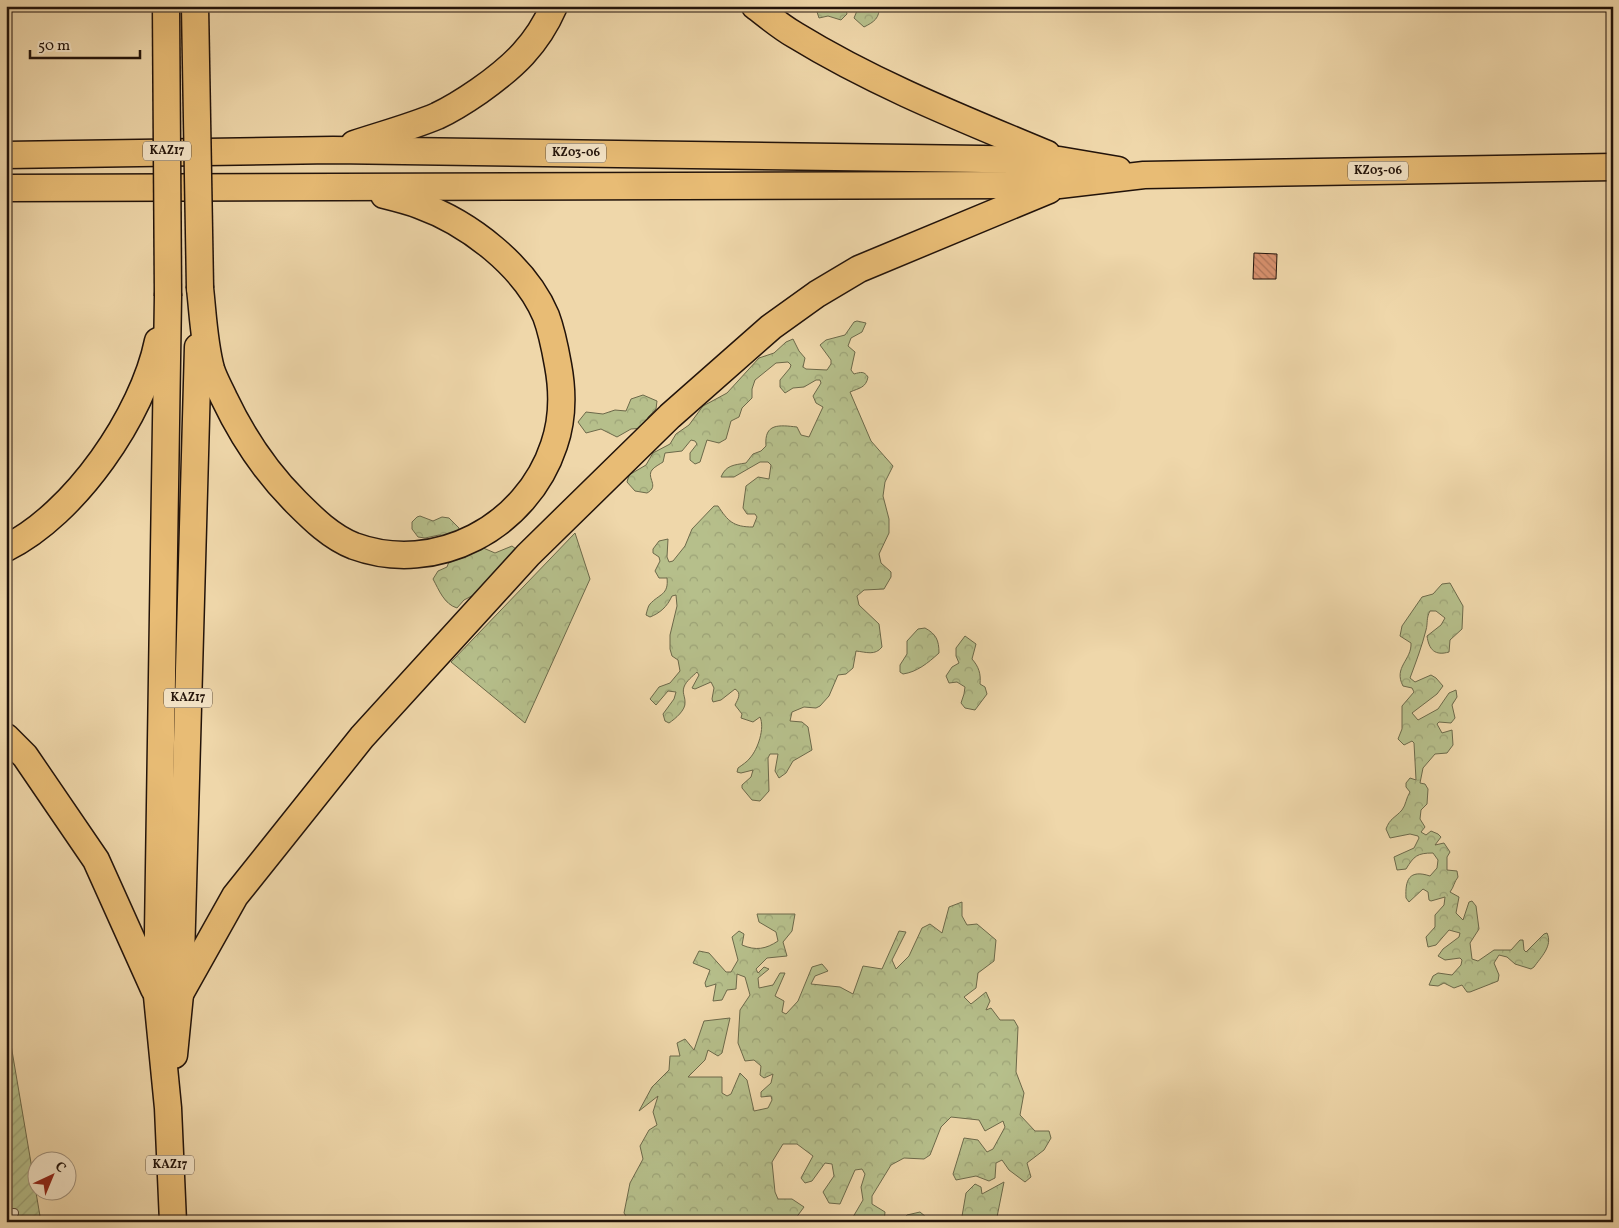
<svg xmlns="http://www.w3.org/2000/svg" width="1619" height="1228" font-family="Vollkorn,serif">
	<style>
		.forest { fill: url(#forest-crowns); stroke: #6c694a }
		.garden { fill: url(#garden-furrows); stroke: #6c694a }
		.building { fill: url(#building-back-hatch); stroke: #22130a }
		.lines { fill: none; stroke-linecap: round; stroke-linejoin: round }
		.service-casing { stroke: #554432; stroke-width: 10 }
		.primary-casing { stroke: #22130a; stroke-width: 29 }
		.service { stroke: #f5e5c8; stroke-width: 8 }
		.primary { stroke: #e8bc75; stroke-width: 26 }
		.primary-bridge-casing { stroke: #22130a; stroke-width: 29; stroke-linecap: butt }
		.primary-bridge { stroke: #e8bc75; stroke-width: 26 }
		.labels { text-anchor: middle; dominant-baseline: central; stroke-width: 5; stroke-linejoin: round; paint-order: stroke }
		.shield { fill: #f5e5c8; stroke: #615243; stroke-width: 1 }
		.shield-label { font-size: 12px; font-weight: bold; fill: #22130a }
	</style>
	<defs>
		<pattern id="forest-crowns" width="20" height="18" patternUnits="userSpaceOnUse" patternTransform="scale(1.25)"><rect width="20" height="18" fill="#b6bf8b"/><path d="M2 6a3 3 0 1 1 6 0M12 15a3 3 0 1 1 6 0" fill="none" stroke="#9ca377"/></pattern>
		<pattern id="garden-furrows" width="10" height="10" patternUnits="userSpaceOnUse" patternTransform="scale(1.25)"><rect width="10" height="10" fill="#b6bf8b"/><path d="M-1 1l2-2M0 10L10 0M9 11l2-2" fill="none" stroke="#9ca377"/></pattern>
		<pattern id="building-back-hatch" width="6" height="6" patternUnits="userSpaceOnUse" patternTransform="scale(1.25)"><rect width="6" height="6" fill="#d8916e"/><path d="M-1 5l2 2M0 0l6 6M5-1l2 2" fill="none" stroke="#af7559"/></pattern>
	</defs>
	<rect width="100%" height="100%" fill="#efd7aa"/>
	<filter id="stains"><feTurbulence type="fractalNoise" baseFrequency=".004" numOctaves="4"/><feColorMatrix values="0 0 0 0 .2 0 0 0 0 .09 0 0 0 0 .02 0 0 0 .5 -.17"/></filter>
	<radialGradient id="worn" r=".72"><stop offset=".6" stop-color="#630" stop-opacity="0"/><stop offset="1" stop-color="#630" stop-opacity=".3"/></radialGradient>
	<!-- forest -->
	<g class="forest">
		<polygon points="815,6 845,6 847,14 841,20 828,16 819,18"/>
		<path d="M 859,6 L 879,6 C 880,18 874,22 864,27 L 854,18 Z"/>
		<path d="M 857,321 L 866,323 L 862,332 L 851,338 L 848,346 L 855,352 L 851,370 L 854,374 C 861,372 864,371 868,377 C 866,388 859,388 850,392 L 871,441 L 893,466 L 885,482 L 883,496 L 889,519 L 889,533 L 879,554 L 881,563 L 891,572 L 891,577 L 884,589 L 864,590 L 857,596 L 859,605 L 879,624 L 882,647 C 875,656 866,652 856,651 L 853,668 L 846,674 L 838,675 L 829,696 L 820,706 L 816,708 L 804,707 L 792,712 L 790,721 L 802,722 L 808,727 L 812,750 L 793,761 L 786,773 L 779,778 L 775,771 L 778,754 L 770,754 L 768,758 L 769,791 L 760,801 L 752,800 L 742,788 L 742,785 L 751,777 L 753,770 L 741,773 L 737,772 L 738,768 C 742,765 747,762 750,758 C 758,749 765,728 760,717 L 753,722 L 741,718 L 742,714 L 735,705 C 738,699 742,693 735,689 L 721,700 L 713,702 L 712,699 L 714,688 L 711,682 L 695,689 L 692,688 L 699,675 L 697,672 C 693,676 686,681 684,687 C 682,693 685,696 685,702 C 686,710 675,719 669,723 L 665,721 L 663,714 L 674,699 L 676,692 L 668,691 L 656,705 L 650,699 L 659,687 L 670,683 L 680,671 L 678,660 L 672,656 L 670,649 L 670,635 L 677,606 L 676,595 L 672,596 C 667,607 660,613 650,617 L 646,615 C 647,611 648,606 650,604 C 659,594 669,595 667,578 L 659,578 L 655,571 L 660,561 L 659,557 L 653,553 L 653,549 L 659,541 L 668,539 L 667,557 L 669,562 L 673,561 L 685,546 L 692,529 L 714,506 L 718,506 C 728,521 733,527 753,527 L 757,517 L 755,514 L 747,514 L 743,508 L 746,486 L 758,477 L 769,479 L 771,465 L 768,462 L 760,462 L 734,477 L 721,477 C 726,465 734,465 746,463 L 753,454 L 761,451 L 766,446 C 764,423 779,425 797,427 L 801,435 L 809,437 L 823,407 L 816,403 L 813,396 L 821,383 L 820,380 L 816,380 L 804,387 L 793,388 L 785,393 L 780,387 L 780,380 L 790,368 L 791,365 L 788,362 L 776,363 L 755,380 L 752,389 L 752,398 L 742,408 L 739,417 L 731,421 L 726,439 L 719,443 L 707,440 L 700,462 L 695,464 L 690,460 L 690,453 L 697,444 L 695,441 L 691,440 L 682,451 L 665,453 L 663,462 C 660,464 654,467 652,470 C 646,478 660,486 647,493 L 635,491 L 627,482 L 629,475 L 646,465 L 653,453 L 670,444 L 676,434 L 689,425 L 703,406 L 727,393 L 759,358 L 774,353 L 786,342 L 793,339 L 799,351 L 805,358 L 803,367 L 806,369 L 827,370 L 831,364 L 831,360 L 820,345 L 826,340 L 845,335 L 854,322 Z"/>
		<polygon points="643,395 657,401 656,409 648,417 645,428 631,429 617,437 601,429 586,433 578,422 586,412 603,414 615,410 626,411 631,399"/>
		<polygon points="420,516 433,521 442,517 449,518 459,528 458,532 453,536 439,535 425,538 418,537 412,529 412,522 417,517"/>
		<polygon points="575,533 590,579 525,723 451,662"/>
		<path d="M 512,546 L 520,552 L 491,586 L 464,600 L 457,608 C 444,604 439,590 433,579 L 438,571 L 447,567 L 450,559 L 481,547 L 495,553 Z"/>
		<path d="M 1450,583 L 1463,606 L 1462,629 L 1450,640 L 1449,652 C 1435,656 1429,650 1427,636 L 1441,625 L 1445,618 L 1436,611 L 1430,611 C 1426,618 1428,623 1426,630 C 1422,646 1416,662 1410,678 L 1415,682 L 1431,675 L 1436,678 L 1443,686 L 1437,694 L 1412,713 L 1418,720 L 1438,709 L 1449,693 L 1456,690 L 1457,697 L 1452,705 L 1455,718 L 1451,723 L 1439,722 L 1437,724 L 1442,733 L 1452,730 L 1453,745 L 1447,753 L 1435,754 L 1423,768 L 1420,783 L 1425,784 L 1428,789 L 1427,804 L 1421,810 L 1420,819 L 1425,827 L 1421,832 L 1426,835 L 1431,831 L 1438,834 L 1441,837 L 1435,845 L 1444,843 L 1450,852 L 1447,857 L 1447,870 L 1457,871 L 1458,877 C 1454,882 1454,887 1450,892 L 1459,897 L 1456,913 L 1463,920 L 1469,902 L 1472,901 L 1476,906 L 1479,929 L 1470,943 L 1472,959 L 1478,961 L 1494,950 L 1511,950 L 1520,940 L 1523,940 L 1524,950 L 1526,952 L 1544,934 L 1547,933 C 1553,946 1541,957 1534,967 L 1531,969 L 1515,964 L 1507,957 L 1499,955 L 1494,963 L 1499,975 L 1498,981 L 1470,992 L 1467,992 L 1462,985 L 1454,988 L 1444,983 L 1438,986 L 1429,985 L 1433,976 L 1438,973 L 1452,975 L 1461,965 L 1462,960 L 1460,958 L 1445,960 L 1438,956 L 1443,949 L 1459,937 L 1460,933 L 1449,930 L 1436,945 L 1428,947 L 1426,937 L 1435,927 L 1435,915 L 1444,905 L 1445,897 L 1431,901 L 1429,900 L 1428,892 L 1423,889 L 1409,902 L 1406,898 C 1405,880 1409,869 1430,876 L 1437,868 L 1438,860 L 1433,853 C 1417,853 1414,856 1406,869 L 1397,870 L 1394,857 L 1414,848 L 1419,838 L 1418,836 L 1410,834 L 1390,838 L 1386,829 C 1390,818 1395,818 1402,810 C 1406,805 1406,798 1410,792 L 1406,787 L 1406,783 L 1410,778 L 1416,780 L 1414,743 L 1412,741 L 1404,745 L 1398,739 L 1402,729 L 1402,706 L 1414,692 L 1412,688 L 1403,686 C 1393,667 1412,660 1411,643 L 1400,636 L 1402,626 L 1422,597 L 1433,594 L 1442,584 Z"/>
		<path d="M 925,628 C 936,634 939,640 939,653 C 928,663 917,672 903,674 L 900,672 L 900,665 L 907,654 L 907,641 L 918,629 Z"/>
		<path d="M 965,636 L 976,644 L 972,659 C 979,667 981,674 980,684 L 985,687 L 987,694 L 975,710 L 965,708 L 961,703 L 964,694 L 965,687 L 957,682 L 949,683 L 946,676 L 952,667 L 959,663 L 956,656 L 956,648 Z"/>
		<path d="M 962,902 L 962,916 L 967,925 L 977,924 L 996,940 L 994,961 L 978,973 L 976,988 L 964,997 L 971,1004 L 986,992 L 990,1001 L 986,1010 L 991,1008 L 1000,1020 L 1014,1020 L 1018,1027 L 1016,1072 L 1024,1093 L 1020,1115 L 1035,1131 L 1049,1131 L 1051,1138 L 1044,1150 L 1027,1163 L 1031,1177 L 1025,1182 L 1009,1170 L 1002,1160 L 996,1163 L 995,1178 L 989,1181 L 976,1176 L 956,1180 L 953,1174 L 964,1138 L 978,1140 L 987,1152 L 993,1149 L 1005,1127 L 1003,1121 L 985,1131 L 979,1120 L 951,1117 L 941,1127 L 930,1155 L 924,1159 L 904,1158 L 891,1165 L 872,1196 L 872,1204 L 885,1212 L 884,1222 L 853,1222 L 853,1217 L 863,1200 L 861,1187 L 865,1174 L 862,1169 L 855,1170 L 840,1204 L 829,1203 L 823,1192 L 834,1176 L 832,1164 L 825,1163 L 812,1181 L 805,1183 L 801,1178 L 813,1156 L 797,1144 L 783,1144 L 772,1162 L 775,1192 L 778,1199 L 792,1199 L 804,1207 L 793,1222 L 630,1222 L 624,1213 L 630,1183 L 643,1159 L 640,1146 L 649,1130 L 657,1125 L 653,1112 L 658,1096 L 639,1111 L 652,1087 L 669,1070 L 670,1056 L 680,1056 L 677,1043 L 685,1039 L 694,1050 L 704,1021 L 730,1018 L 722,1053 L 718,1056 L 708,1050 L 705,1060 L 688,1077 L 722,1077 L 722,1093 L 727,1096 L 731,1094 L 740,1073 L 747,1080 L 754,1111 L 768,1108 L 772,1100 L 771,1096 L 761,1097 L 761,1092 L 771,1083 L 773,1074 L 764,1078 L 760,1075 L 761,1066 L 754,1060 L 745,1061 L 738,1043 L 740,1010 L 750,995 L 745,977 L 737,974 L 736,989 L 727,990 L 722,1000 L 713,1001 L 716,984 L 706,987 L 705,983 L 710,970 L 693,963 L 699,951 L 709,953 L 726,972 L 731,972 L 738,960 L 732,937 L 739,931 L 744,934 L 742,945 C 756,951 766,949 778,941 L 776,932 L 759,922 L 757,914 L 795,914 L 792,931 L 783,942 L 787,956 L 767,958 L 756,969 L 758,973 L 764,967 L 769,969 L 758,978 L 759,988 L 773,985 L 780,973 L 785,973 L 775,996 L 784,1001 L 782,1012 L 786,1014 L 798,1001 L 812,967 L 822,964 L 828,971 L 815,976 L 811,984 L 840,987 L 853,994 L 863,966 L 882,969 L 899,931 L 906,932 L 892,960 L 896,969 L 909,956 L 922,928 L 930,924 L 942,933 L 949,907 Z"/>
		<polygon points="1004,1182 996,1222 961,1222 966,1193 975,1184 981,1187 982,1194"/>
		<polygon points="920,1212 926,1217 925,1222 900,1222 907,1215"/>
	</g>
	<!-- garden -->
	<polygon class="garden" points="6,1029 9,1033 41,1222 6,1222"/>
	<!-- building -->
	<polygon class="building" points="1254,253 1277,254 1276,279 1253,279"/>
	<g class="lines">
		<defs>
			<polyline id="service" points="6,1213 14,1213"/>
			<g id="primary">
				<path d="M 755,6 C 768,16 781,27 795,35 C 875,84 961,118 1047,154"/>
				<path d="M 354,144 C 381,135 411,127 437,116 C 452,109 466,100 479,91 C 513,67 537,45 554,6"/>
				<polyline points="6,155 333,150 1059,160 1118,170"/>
				<polyline points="6,188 1059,185 1144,175 1613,167"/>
				<path d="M 200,288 C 203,315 204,343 211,369 C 214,379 220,389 224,398 C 243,438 265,471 296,502 C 313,519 331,537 354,546 C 436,576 527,527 554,445 C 563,419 563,392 558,365 C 555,348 552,332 546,316 C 525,266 469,223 419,205 C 408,201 396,198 384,195"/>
				<polyline points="168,296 157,996 168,1108 173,1222"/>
				<path d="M 6,548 C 75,514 143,415 158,341"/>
				<polyline points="6,737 25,756 96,860 154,989"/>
				<polyline points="180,994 235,896 362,737 528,555 670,416 771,327 817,294 859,269 1049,190"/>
				<polyline points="174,1055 180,994 198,347"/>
			</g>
		</defs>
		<!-- service casing -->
		<use href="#service" class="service-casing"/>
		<!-- primary casing -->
		<use href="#primary" class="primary-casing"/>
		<!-- service -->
		<use href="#service" class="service"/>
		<!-- primary -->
		<use href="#primary" class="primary"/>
		<defs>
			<g id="primary-bridge">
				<polyline points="166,6 168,296"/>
				<polyline points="195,6 200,288"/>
			</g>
		</defs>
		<!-- primary-bridge casing -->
		<use href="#primary-bridge" class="primary-bridge-casing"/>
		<!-- primary-bridge -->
		<use href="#primary-bridge" class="primary-bridge"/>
	</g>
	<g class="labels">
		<!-- shield labels -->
		<g class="shield">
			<rect x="143" y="141.5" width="48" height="19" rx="4"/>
			<rect x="546" y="143.5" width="60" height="19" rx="4"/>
			<rect x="1348" y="161.5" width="60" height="19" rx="4"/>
			<rect x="164" y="688.5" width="48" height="19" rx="4"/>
			<rect x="146" y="1155.5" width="48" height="19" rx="4"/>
		</g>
		<g class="shield-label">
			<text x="167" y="151">KAZ17</text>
			<text x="576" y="153">KZ03-06</text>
			<text x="1378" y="171">KZ03-06</text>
			<text x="188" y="698">KAZ17</text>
			<text x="170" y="1165">KAZ17</text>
		</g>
	</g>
	<!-- margin -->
	<rect width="1619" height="1228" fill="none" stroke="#efd7aa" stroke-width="25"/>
	<rect x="8" y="8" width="1604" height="1213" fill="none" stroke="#22130a" stroke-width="2.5"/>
	<rect x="12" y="12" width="1594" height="1203" fill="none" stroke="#22130a"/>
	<!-- north arrow -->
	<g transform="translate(52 1176) rotate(44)"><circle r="24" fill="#f5e5c8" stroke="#a1917c"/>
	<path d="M0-4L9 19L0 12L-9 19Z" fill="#8f2418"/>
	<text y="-8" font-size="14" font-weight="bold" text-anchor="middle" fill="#22130a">С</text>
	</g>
	<!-- scale -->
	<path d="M30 50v8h110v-8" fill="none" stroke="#22130a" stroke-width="2.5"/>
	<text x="38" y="50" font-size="15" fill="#22130a" stroke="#f5e5c8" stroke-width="4" paint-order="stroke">50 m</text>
	<rect width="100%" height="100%" filter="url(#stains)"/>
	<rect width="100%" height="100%" fill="url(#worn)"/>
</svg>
